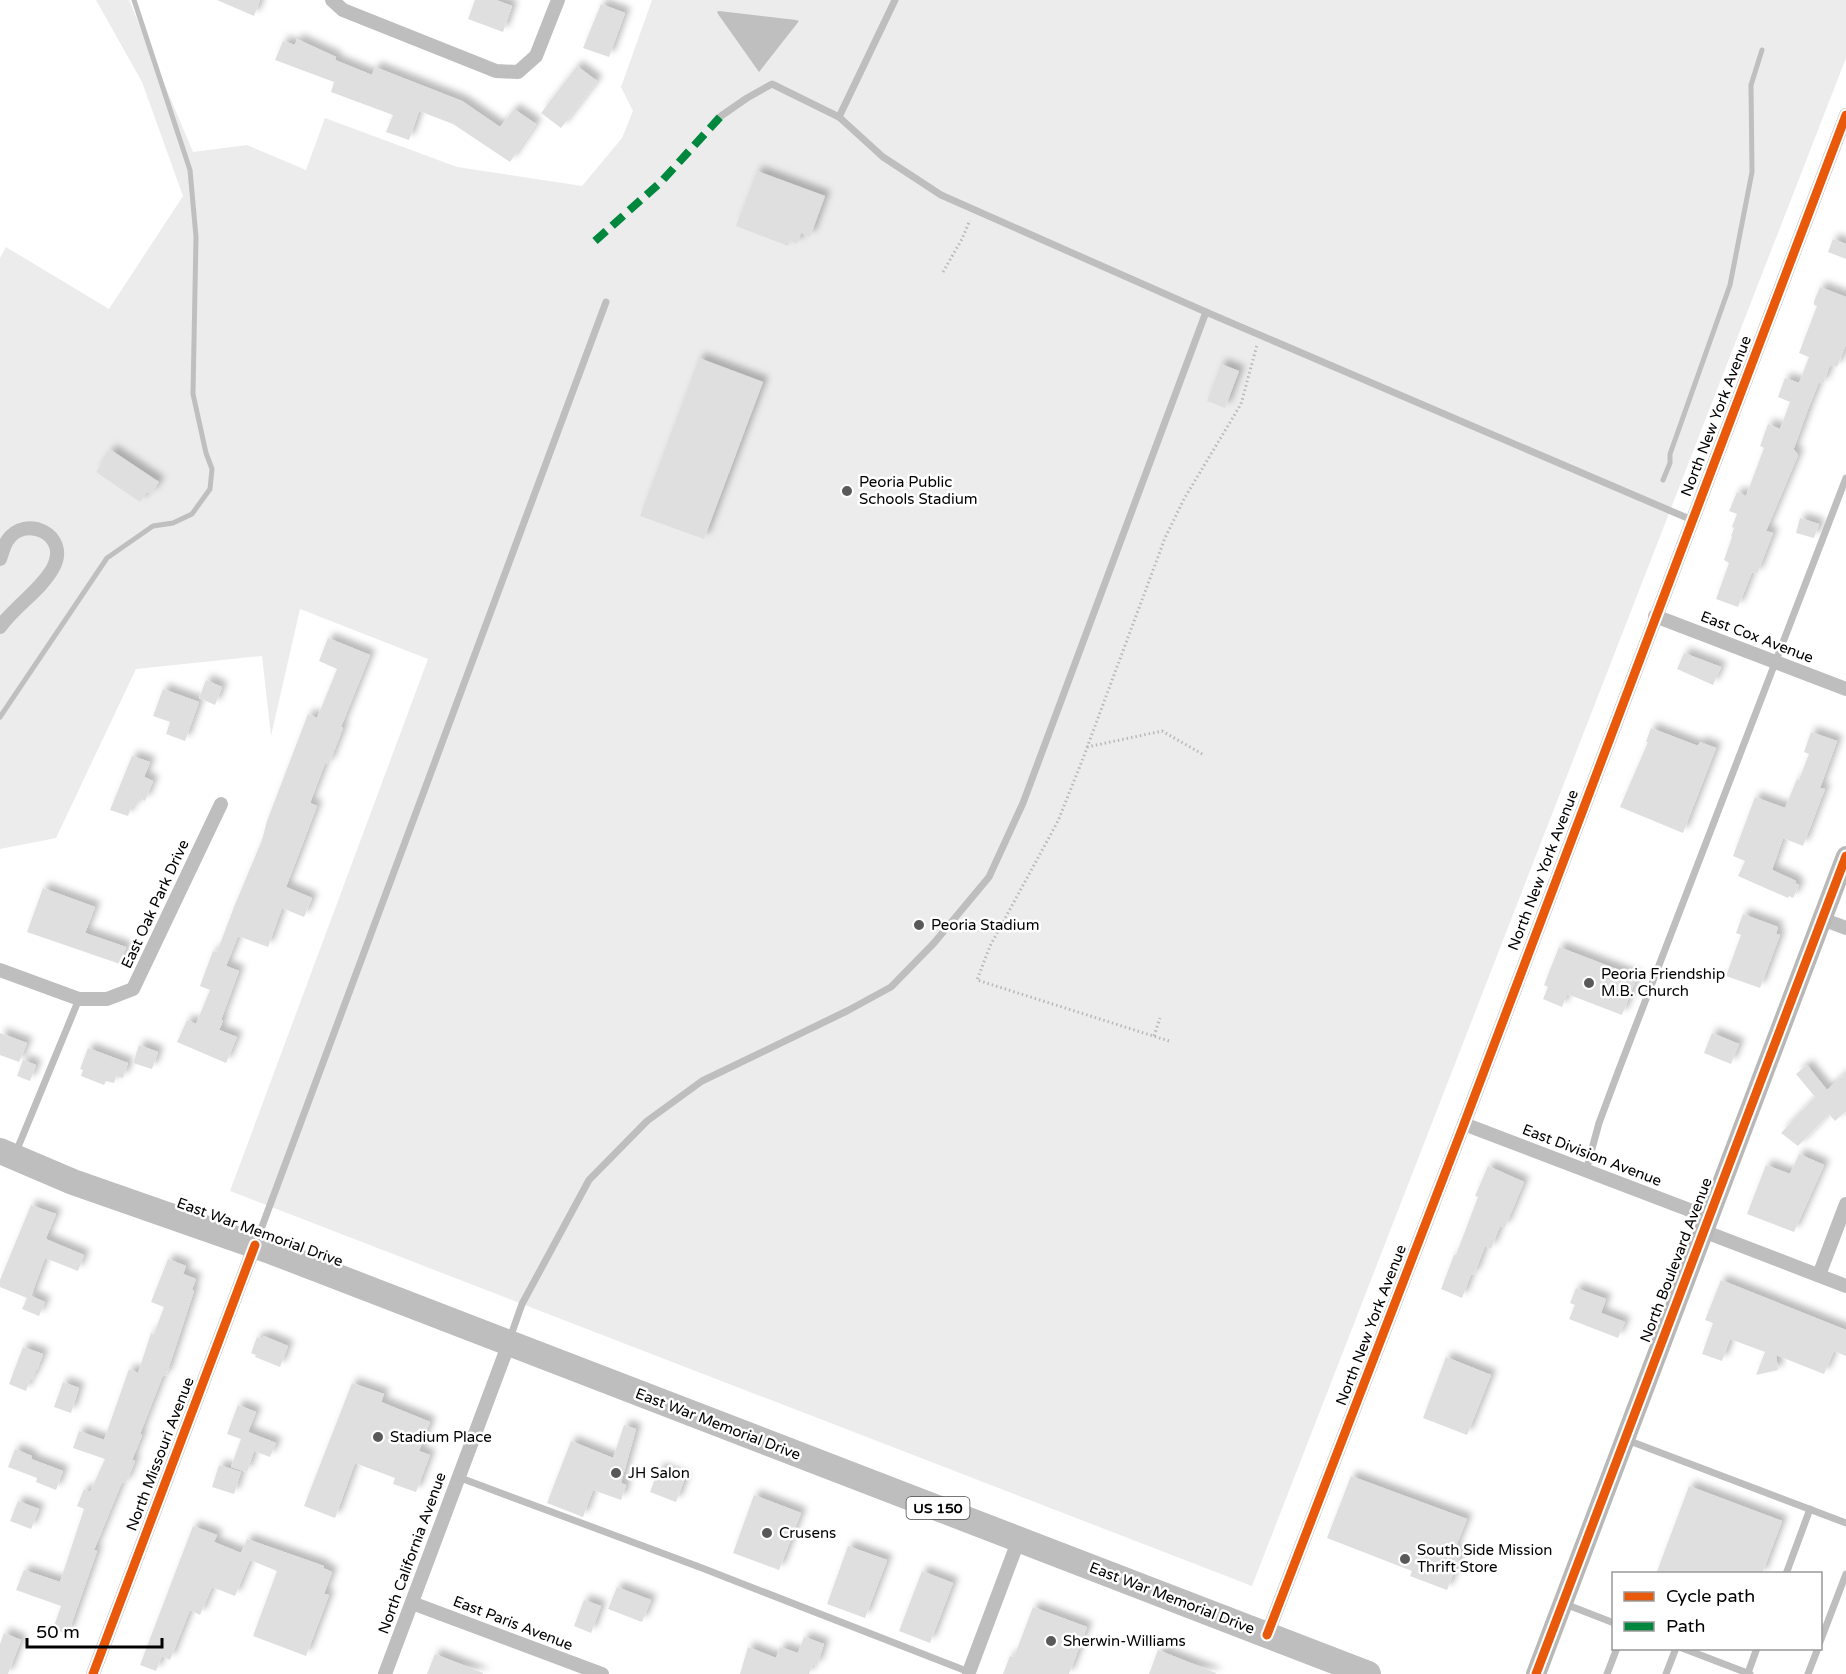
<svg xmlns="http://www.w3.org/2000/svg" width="1846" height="1674" font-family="'Varela Round',sans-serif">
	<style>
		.green { fill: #ececec }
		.water { fill: #bfbfbf }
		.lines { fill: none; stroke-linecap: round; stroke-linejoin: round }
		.stream { stroke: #bfbfbf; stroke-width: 5 }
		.building { fill: #dfdfdf; filter: url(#shadow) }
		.path { stroke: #b9b9b9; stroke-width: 3; stroke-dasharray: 1.5 3; stroke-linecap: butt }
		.lane { stroke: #bebebe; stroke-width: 7 }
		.street { stroke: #bebebe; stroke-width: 14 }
		.secondary { stroke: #b8b8b8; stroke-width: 20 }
		.highway { stroke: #bebebe; stroke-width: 26 }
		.quiet { stroke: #00873e; stroke-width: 8; stroke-dasharray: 15 8; stroke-linecap: butt }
		.cycleway-casing { stroke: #fff; stroke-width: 13 }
		.cycleway { stroke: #e8590c; stroke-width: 9 }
		.poi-dot { fill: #595959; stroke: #fff; stroke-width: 2 }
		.labels { text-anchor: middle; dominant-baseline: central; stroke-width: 5; stroke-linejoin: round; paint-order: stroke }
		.shield { fill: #fff; stroke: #4c4c4c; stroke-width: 1.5 }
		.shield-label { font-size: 14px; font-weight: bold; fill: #000 }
		.street-label { font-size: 15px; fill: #000; stroke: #fff }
		.poi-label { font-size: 15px; fill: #000; stroke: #fff; text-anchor: start }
	</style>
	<defs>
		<filter id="shadow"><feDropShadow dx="5.5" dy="-5.5" stdDeviation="3" flood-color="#0004"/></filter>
	</defs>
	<rect width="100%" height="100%" fill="#fff"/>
	<!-- green -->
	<polygon class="green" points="96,0 129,0 193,152 247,145 306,170 325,118 457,167 582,186 622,138 633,111 621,87 652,0 1846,0 1846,58 1252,1586 230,1191 428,659 300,609 271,736 262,656 136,669 56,838 0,849 0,258 6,247 109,309 183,196 142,82"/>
	<!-- water -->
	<polygon class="water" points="719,11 796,20 799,21 759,72 718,14 717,12"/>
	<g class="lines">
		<!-- stream -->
		<g class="stream">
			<polyline points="1663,480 1670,463 1670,454 1730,285 1752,172 1751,85 1762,50"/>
			<polyline points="0,717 107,558 153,526 173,523 192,514 210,489 212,469 206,453 193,394 196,237 190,170 134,0"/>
		</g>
	</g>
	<!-- building -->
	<g class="building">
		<polygon points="217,0 260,0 254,16"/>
		<polygon points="475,0 496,0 512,6 503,32 468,19"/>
		<polygon points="601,4 625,13 609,57 583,48"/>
		<polygon points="297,39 336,57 335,60 372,75 375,67 462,101 500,127 514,109 536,124 510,162 453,124 419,111 409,140 386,132 393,115 331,92 334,82 275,60 283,41 295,45"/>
		<polygon points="577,66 597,81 561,128 541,113"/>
		<polygon points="757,171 825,196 810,237 801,233 797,244 790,241 788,246 736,226"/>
		<polygon points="1833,239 1846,244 1846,259 1828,252"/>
		<polygon points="1820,287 1846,297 1846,344 1837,367 1830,365 1823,384 1819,382 1808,409 1794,448 1792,447 1798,455 1766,531 1773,533 1757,574 1752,572 1738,607 1716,599 1729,563 1724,560 1732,537 1731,536 1734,528 1732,527 1737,514 1729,511 1737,492 1746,496 1764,448 1760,446 1768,424 1780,429 1790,402 1778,397 1785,378 1799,383 1809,357 1799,353 1817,306 1814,305 1814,301"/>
		<polygon points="699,358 763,382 704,539 640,516"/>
		<polygon points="1221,364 1239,371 1225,408 1207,401"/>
		<polygon points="111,450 159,482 151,494 147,492 140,502 96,472"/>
		<polygon points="1800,518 1819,524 1814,538 1796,533"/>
		<polygon points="328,638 370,655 341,727 343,728 329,764 325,763 310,803 317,806 286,887 312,898 304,917 282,908 268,947 238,936 226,966 239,971 221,1020 223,1021 219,1030 237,1037 226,1063 177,1042 187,1020 196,1024 210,990 200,986 213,951 217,952 234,907 262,840 267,821 308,714 317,718 337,669 319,661"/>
		<polygon points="1684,653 1721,667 1713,685 1677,669"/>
		<polygon points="206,680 222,687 215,705 199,698"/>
		<polygon points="163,689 199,702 185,741 166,734 170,722 153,716"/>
		<polygon points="1651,728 1698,746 1700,742 1716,748 1683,833 1620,807 1648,742 1646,742"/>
		<polygon points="1811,732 1837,741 1820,788 1825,789 1803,846 1783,838 1772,870 1796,881 1795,883 1799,885 1793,898 1789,896 1788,898 1738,876 1745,861 1733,856 1755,797 1785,808 1797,779 1799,780 1809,754 1804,752"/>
		<polygon points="132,756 150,762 144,777 153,781 145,801 139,798 136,807 132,805 128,816 110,810"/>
		<polygon points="43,888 95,907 85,933 126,947 120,964 27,932"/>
		<polygon points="1743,914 1778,927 1776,934 1780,935 1760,988 1726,976 1741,935 1736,933"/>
		<polygon points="1559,947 1637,977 1622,1015 1567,994 1562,1007 1543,999 1548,987 1544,985"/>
		<polygon points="0,1033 27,1043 19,1062 0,1055"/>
		<polygon points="1712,1033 1739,1044 1731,1064 1704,1053"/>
		<polygon points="139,1045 158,1052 152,1069 133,1063"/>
		<polygon points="88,1048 128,1063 123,1078 116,1076 114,1083 106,1081 104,1085 81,1076 83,1070 80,1069"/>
		<polygon points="23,1060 36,1065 30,1081 17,1076"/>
		<polygon points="1807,1065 1827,1090 1846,1073 1846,1113 1839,1104 1845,1112 1835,1121 1829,1114 1798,1146 1781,1133 1815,1097 1796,1074"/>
		<polygon points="1799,1154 1824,1165 1794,1232 1747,1214 1766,1165 1790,1174"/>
		<polygon points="1488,1166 1524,1182 1505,1227 1500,1226 1491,1249 1485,1246 1474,1275 1471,1274 1462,1298 1441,1289 1454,1255 1456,1255 1478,1197 1475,1196"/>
		<polygon points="31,1205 56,1214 46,1238 48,1240 84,1255 78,1271 45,1258 31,1296 45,1302 39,1316 22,1309 27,1298 0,1287 0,1280"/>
		<polygon points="168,1259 186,1266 183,1274 196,1279 192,1290 194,1291 166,1376 163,1375 140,1434 142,1435 132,1460 135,1461 126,1483 122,1482 94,1550 97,1551 68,1634 53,1629 61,1606 16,1590 24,1570 60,1582 84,1509 77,1506 84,1489 90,1492 105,1459 73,1448 79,1431 104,1440 129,1369 138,1373 151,1333 154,1334 164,1307 151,1302"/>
		<polygon points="1721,1280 1846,1330 1846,1356 1834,1351 1824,1374 1776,1355 1778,1370 1756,1375 1765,1352 1730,1339 1722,1361 1702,1354 1713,1323 1705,1320"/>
		<polygon points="1576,1288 1606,1299 1601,1313 1625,1322 1618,1338 1569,1319 1575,1305 1570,1303"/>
		<polygon points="264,1336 288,1346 280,1367 255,1357 256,1355 251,1353 257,1337 262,1339"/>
		<polygon points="23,1347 43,1354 37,1370 36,1370 32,1380 30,1379 26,1391 9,1384"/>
		<polygon points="1446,1357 1491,1375 1467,1435 1423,1418"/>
		<polygon points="63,1382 79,1388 71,1413 54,1407"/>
		<polygon points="352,1383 384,1394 381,1402 430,1422 419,1451 430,1455 416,1492 393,1484 395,1478 355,1463 335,1518 304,1506"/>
		<polygon points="238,1405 256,1412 248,1432 276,1443 270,1457 254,1451 247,1472 231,1467 241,1439 227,1434"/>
		<polygon points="624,1425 636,1429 621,1483 626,1485 621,1500 593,1490 583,1517 547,1503 571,1441 613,1458"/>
		<polygon points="15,1449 32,1456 31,1459 63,1471 56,1490 36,1482 37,1478 8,1467"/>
		<polygon points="219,1465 241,1472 234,1494 212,1487"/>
		<polygon points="659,1468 685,1478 676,1502 650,1492"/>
		<polygon points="1351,1476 1467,1519 1454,1551 1461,1554 1447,1590 1410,1576 1412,1571 1327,1538"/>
		<polygon points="1689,1486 1782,1521 1762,1574 1656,1574"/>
		<polygon points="754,1495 801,1513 779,1570 733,1553"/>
		<polygon points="18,1501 39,1509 31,1529 10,1521"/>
		<polygon points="193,1526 217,1535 214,1542 241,1553 247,1539 324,1566 323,1568 332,1572 324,1594 329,1595 306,1656 253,1636 277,1571 250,1560 235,1596 212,1587 200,1615 190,1610 170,1660 162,1656 156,1671 140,1665"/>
		<polygon points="848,1546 887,1560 865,1618 827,1604"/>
		<polygon points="922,1571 953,1583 930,1643 899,1631"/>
		<polygon points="617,1587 651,1600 642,1622 608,1609"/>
		<polygon points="584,1600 601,1606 591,1633 574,1626"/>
		<polygon points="1033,1607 1087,1627 1069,1674 1003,1674 1010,1656 1014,1657"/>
		<polygon points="4,1633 21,1640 8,1674 0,1674 0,1644"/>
		<polygon points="804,1637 824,1644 817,1666 813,1664 809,1674 740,1674 748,1647 776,1658 780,1647 798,1653"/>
		<polygon points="1158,1650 1216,1673 1216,1674 1149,1674"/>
		<polygon points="435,1654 483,1673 483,1674 427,1674"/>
	</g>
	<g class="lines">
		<!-- path -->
		<g class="path">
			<polyline points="943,272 962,239 970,220"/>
			<polyline points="1087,747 1162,731 1204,755"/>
			<polyline points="1154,1036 1160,1018"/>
			<polyline points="1169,1041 977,980 990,946 1058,821 1082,761 1165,538 1184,499 1241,404 1257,345"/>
		</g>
		<!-- lane -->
		<g class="lane">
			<polyline points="839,117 895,0"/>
			<polyline points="1206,312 1692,520"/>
			<polyline points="16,1152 79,999"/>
			<polyline points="1586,1171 1599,1123 1618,1072 1846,478"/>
			<polyline points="257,1240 606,302"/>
			<polyline points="510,1338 522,1304 589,1180 647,1121 702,1081 847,1011 891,987 934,943 989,877 1023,803 1206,312 941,195 883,157 839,117 772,84 747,98 721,116"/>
			<polyline points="1627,1440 1846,1523"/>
			<polyline points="458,1477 702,1568 969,1672"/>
			<polyline points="1786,1574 1810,1509"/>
			<polyline points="1565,1604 1614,1623"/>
			<polyline points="1820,1642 1846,1574"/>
			<polyline points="1682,1648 1750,1674"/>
			<polyline points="1748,1673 1757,1648"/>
			<polyline points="1607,1674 1617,1648"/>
			<polyline points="1666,1674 1676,1648"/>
			<polyline points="1808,1674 1818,1648"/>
		</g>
		<!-- street -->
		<g class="street">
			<polyline points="332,0 343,10 496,71 518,72 536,56 558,0"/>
			<path d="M 0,559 C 2,553 4,546 7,541 C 25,513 71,535 53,568 C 41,590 15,606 0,627"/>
			<polyline points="1655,616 1846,689"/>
			<polyline points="1822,919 1846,928"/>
			<polyline points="0,970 79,999 107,999 133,989 221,804"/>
			<polyline points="1464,1124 1708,1217"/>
			<polyline points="1703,1231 1846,1286"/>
			<polyline points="1819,1275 1846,1204"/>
			<polyline points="412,1603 602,1674"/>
			<polyline points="1267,1635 1464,1124 1846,115"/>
			<polyline points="969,1672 1019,1539"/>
			<polyline points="93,1674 255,1245"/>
			<polyline points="385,1674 509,1343"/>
		</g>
		<!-- secondary -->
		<polyline class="secondary" points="1536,1674 1846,856"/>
		<!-- highway -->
		<polyline class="highway" points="0,1151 73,1182 273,1252 1368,1674"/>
		<!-- quiet -->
		<polyline class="quiet" points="595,241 661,182 721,116"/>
		<defs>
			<g id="cycleway">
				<polyline points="1267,1635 1464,1124 1846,115"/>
				<polyline points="93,1674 255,1245"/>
				<polyline points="1536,1674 1846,856"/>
			</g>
		</defs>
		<!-- cycleway casing -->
		<use href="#cycleway" class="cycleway-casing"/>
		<!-- cycleway -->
		<use href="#cycleway" class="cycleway"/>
	</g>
	<!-- markers -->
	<g class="poi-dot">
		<circle cx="847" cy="491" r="6"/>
		<circle cx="919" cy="925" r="6"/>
		<circle cx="1589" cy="983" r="6"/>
		<circle cx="378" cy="1437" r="6"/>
		<circle cx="616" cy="1473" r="6"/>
		<circle cx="767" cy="1533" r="6"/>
		<circle cx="1405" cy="1559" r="6"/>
		<circle cx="1051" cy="1641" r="6"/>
	</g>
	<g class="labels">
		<!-- shield labels -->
		<rect class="shield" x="906.5" y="1497" width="63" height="22" rx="4.5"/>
		<g class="shield-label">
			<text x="938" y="1508">US 150</text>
		</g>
		<!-- street labels -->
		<g class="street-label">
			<text transform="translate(1716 416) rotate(-69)">North New York Avenue</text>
			<text transform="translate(1757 637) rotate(21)">East Cox Avenue</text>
			<text transform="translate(1543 870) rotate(-69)">North New York Avenue</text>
			<text transform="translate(155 904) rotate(-65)">East Oak Park Drive</text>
			<text transform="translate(1592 1155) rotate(21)">East Division Avenue</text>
			<text transform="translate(260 1232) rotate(20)">East War Memorial Drive</text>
			<text transform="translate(1676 1260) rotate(-69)">North Boulevard Avenue</text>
			<text transform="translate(1371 1325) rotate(-69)">North New York Avenue</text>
			<text transform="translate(718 1424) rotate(21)">East War Memorial Drive</text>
			<text transform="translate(160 1454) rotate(-69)">North Missouri Avenue</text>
			<text transform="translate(412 1553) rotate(-70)">North California Avenue</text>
			<text transform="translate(1172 1598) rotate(21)">East War Memorial Drive</text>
			<text transform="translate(513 1623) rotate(21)">East Paris Avenue</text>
		</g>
		<!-- poi labels -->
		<g class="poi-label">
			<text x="859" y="482">Peoria Public<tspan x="859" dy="17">Schools Stadium</tspan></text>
			<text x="931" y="925">Peoria Stadium</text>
			<text x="1601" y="974">Peoria Friendship<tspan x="1601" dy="17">M.B. Church</tspan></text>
			<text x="390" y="1437">Stadium Place</text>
			<text x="628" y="1473">JH Salon</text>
			<text x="779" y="1533">Crusens</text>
			<text x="1417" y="1550">South Side Mission<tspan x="1417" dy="17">Thrift Store</tspan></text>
			<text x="1063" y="1641">Sherwin-Williams</text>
		</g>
	</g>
	<!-- legend -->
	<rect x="1612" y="1572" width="210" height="78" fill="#ffffff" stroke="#999999" stroke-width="1.5"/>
	<rect x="1624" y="1592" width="30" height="9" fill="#e8590c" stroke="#999999" stroke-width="1.5"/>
	<text x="1666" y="1602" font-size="18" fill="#000000">Cycle path</text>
	<rect x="1624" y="1622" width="30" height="9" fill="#00873e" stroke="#999999" stroke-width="1.5"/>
	<text x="1666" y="1632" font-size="18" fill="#000000">Path</text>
	<!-- scale -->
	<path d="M27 1638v9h135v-9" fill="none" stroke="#000000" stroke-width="3"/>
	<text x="36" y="1638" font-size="18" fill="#000000" stroke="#ffffff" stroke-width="4.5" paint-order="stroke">50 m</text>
</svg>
